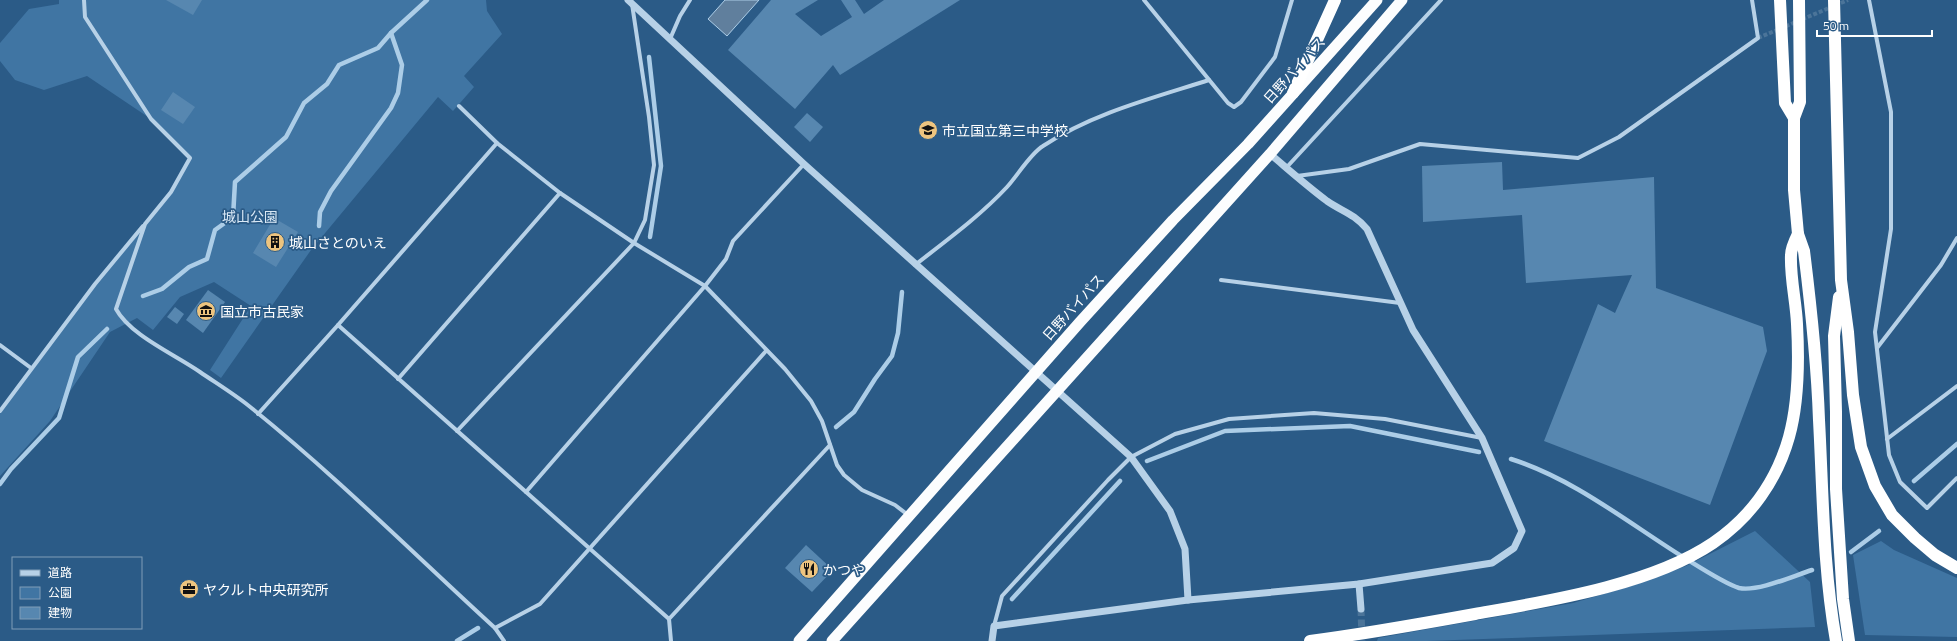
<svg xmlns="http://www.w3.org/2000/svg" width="1957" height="641" font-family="'Titillium Web','Noto Sans JP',sans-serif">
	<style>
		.green { fill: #4075a3 }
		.water { fill: #607f9d; stroke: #accde7 }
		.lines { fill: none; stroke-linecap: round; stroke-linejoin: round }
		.stream { stroke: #accde7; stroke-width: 4.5 }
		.building { fill: #5787b0 }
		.minor-tunnel { stroke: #4b7499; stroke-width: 4; stroke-dasharray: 4 2; stroke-linecap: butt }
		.tertiary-tunnel { stroke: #4b7499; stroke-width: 7; stroke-dasharray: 7 3.5; stroke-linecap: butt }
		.minor { stroke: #b7d1e7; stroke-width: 4 }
		.tertiary { stroke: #b7d1e7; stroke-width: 7 }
		.trunk { stroke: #fcfdfe; stroke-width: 11 }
		.motorway { stroke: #fff; stroke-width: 12 }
		.labels { text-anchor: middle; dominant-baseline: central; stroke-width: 3.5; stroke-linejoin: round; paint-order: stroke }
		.street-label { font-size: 14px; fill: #fff; stroke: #2b5b87 }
		.poi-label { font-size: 14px; fill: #fff; stroke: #2b5b87; text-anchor: start }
		.park-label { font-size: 14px; fill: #dae9f6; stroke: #2b5b87 }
	</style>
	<rect width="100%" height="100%" fill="#2b5b87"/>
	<!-- green -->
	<g class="green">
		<polygon points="59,0 486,0 487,11 502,34 464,76 474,87 453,111 438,97 311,250 221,378 210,370 251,306 214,282 180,297 153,330 137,318 110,332 50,421 0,476 0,411 95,284 171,192 190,158 151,119 87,76 44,90 15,80 0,61 0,43 29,9 59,4"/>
		<polygon points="1755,531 1810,582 1815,627 1427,641 1377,641 1378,638 1573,603 1631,586 1686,566"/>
		<polygon points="1881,541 1894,550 1957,578 1957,637 1865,635 1853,555"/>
	</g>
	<!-- water -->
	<polygon class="water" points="725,0 759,0 727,36 708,19"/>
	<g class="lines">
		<!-- stream -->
		<g class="stream">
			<polyline points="649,57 661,166 650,237"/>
			<polyline points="319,226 320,212 331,191 391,108 398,93 402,65 391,33"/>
			<polyline points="143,296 162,289 189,267 207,259 215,230 233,217 235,182 286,137 304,103 327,84 339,65 378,48 391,33 427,0"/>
			<polyline points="836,427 854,412 875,379 892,356 898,333 902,292"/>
			<path d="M 1511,459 C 1574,479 1627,522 1683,557 C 1696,565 1725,584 1739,588 C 1758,592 1793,576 1812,570"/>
			<polyline points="1147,461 1225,431 1350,426 1479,452"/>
			<polyline points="1914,481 1957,444"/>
			<polyline points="0,484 11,469 59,418 78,357 107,329"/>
			<polyline points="1851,552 1879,531"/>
			<polyline points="1012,599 1120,481"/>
			<polyline points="457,641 478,628"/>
		</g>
	</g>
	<!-- building -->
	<g class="building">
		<polygon points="166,0 202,0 193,15"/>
		<polygon points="771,0 818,0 795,14 821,36 852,17 841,0 855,0 864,14 884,0 960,0 840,75 833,65 795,109 728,50"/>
		<polygon points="173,92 195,107 183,124 161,110"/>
		<polygon points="807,113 823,127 810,142 794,127"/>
		<polygon points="1502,162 1503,190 1654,177 1656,288 1763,327 1767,351 1710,505 1544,441 1598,304 1615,313 1632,275 1526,283 1522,215 1423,222 1422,166"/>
		<polygon points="274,218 298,232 276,267 253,253"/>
		<polygon points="208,290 225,302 203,333 186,320"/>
		<polygon points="175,307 184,314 177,324 167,317"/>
		<polygon points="806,545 833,570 812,592 785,568"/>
	</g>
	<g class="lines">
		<!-- minor-tunnel -->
		<polyline class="minor-tunnel" points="1758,38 1848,0"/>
		<!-- tertiary-tunnel -->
		<polyline class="tertiary-tunnel" points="1361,609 1362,641"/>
		<!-- minor -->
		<g class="minor">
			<path d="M 84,0 L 85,17 L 151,119 L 190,158 L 171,192 L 145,224 L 116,309 C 130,335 174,354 200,372 C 216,383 234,394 249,406 C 335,475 414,554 495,628 L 504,641"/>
			<polyline points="1144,0 1228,103 1234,107 1241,102 1275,57 1292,0"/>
			<polyline points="1869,0 1891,112 1891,229 1875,332 1889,455 1900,482 1927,508 1957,478"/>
			<polyline points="632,4 649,117 654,165 645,220 634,243 705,286 785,369 811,401 822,421 837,465 844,475 862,490 895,505 908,515"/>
			<polyline points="670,39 680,16 690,0"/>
			<polyline points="1286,168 1441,0"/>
			<polyline points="1297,176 1349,169 1420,144 1578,158 1619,137 1758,38 1752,0"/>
			<path d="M 915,265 C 947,240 980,216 1007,187 C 1018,175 1030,154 1043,146 C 1093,113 1153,98 1209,80"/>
			<polyline points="1221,280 1400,303"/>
			<polyline points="338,325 669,619"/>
			<polyline points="0,345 31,368"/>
			<polyline points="1877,348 1941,265 1957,238"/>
			<polyline points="398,379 560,193"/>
			<polyline points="0,411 95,284 143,226"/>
			<polyline points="258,414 338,325 497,143"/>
			<polyline points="457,431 634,243 560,193 497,143 459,106"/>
			<polyline points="1887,439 1957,386"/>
			<polyline points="526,492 705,286 726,259 733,241 804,164"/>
			<polyline points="994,626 1002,596 1108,480 1131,457 1175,434 1229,419 1314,413 1385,419 1482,438"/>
			<polyline points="495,628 540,604 766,351"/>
			<polyline points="671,641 669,619 830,445"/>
		</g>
		<!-- tertiary -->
		<g class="tertiary">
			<polyline points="628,0 804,164 1131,457 1170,511 1185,549 1188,600"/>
			<polyline points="1359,584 1361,609"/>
			<path d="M 992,641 L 994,626 L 1188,600 L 1359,584 L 1492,563 L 1514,548 L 1522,531 L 1482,438 L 1413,330 L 1367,229 C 1353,213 1343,212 1327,201 C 1307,186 1289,170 1270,154"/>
		</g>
		<!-- trunk -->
		<g class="trunk">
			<polyline points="799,641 1080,322 1173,220 1248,144 1377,0"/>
			<polyline points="832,641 1270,154 1402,0"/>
		</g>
		<!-- motorway -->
		<g class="motorway">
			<polyline points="1780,0 1785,103 1794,118"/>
			<path d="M 1799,0 L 1800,102 L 1794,118 L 1794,190 L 1798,234 L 1804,251 C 1811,307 1817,363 1819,420 C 1823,494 1823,568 1836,641"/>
			<polyline points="1834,0 1841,280 1848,332 1853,395 1861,447 1875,486 1892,515 1915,538 1935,555 1957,568"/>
			<polyline points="1293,93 1335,0"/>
			<polyline points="1839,297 1834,336 1836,412 1836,489 1843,599 1849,641"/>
			<path d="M 1310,641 C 1365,634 1420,624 1475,614 C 1548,601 1651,585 1713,543 C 1751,517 1777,480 1789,437 C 1799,401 1799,360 1797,324 C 1796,301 1790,278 1791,255 C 1791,248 1795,240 1798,234"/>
		</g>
	</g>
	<!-- icons -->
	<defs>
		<symbol id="school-disc" viewBox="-11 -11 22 22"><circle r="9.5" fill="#edc47f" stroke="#2b5b87"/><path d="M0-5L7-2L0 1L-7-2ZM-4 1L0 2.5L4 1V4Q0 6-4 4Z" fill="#111"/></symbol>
		<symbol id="building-disc" viewBox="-11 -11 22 22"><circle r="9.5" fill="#edc47f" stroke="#2b5b87"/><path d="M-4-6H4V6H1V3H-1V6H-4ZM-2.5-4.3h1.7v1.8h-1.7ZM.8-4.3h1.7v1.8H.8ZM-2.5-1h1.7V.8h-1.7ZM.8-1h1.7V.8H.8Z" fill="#111"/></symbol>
		<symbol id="museum-disc" viewBox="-11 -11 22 22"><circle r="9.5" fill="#edc47f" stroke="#2b5b87"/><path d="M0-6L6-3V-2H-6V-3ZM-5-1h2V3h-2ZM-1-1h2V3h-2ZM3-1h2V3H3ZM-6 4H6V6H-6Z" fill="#111"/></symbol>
		<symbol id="restaurant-disc" viewBox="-11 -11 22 22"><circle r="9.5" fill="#edc47f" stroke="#2b5b87"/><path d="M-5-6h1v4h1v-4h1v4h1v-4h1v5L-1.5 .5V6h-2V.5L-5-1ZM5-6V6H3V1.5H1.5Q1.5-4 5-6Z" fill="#111"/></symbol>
		<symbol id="office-disc" viewBox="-11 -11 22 22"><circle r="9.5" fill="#edc47f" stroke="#2b5b87"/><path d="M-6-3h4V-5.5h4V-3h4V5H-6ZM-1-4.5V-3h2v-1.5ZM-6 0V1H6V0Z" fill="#111"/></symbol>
	</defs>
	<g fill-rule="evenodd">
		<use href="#school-disc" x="917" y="119" width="22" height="22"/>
		<use href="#building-disc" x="264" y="231" width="22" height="22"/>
		<use href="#museum-disc" x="195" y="300" width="22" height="22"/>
		<use href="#restaurant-disc" x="798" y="558" width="22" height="22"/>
		<use href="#office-disc" x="178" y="578" width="22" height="22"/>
	</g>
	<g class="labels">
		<!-- street labels -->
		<g class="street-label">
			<text transform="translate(1294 70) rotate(-48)">日野バイパス</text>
			<text transform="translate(1073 307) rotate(-48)">日野バイパス</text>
		</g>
		<!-- poi labels -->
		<g class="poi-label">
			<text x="942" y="130">市立国立第三中学校</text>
			<text x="289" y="242">城山さとのいえ</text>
			<text x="220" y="311">国立市古民家</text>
			<text x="823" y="569">かつや</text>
			<text x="203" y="589">ヤクルト中央研究所</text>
		</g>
		<!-- park labels -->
		<g class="park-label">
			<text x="250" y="216">城山公園</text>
		</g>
	</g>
	<!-- legend -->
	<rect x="12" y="557" width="130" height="72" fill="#2b5b87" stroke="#809db7"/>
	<rect x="20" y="570" width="20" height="6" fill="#b7d1e7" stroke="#809db7"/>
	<text x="48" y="577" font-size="12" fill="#ffffff">道路</text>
	<rect x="20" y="587" width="20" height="12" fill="#4075a3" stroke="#809db7"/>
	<text x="48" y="597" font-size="12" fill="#ffffff">公園</text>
	<rect x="20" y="607" width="20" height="12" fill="#5787b0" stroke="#809db7"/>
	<text x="48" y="617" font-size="12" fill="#ffffff">建物</text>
	<!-- scale -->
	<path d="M1817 30v6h115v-6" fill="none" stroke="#ffffff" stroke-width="2"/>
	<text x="1823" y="30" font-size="12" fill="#ffffff" stroke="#2b5b87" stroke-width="3" paint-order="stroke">50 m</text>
</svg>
